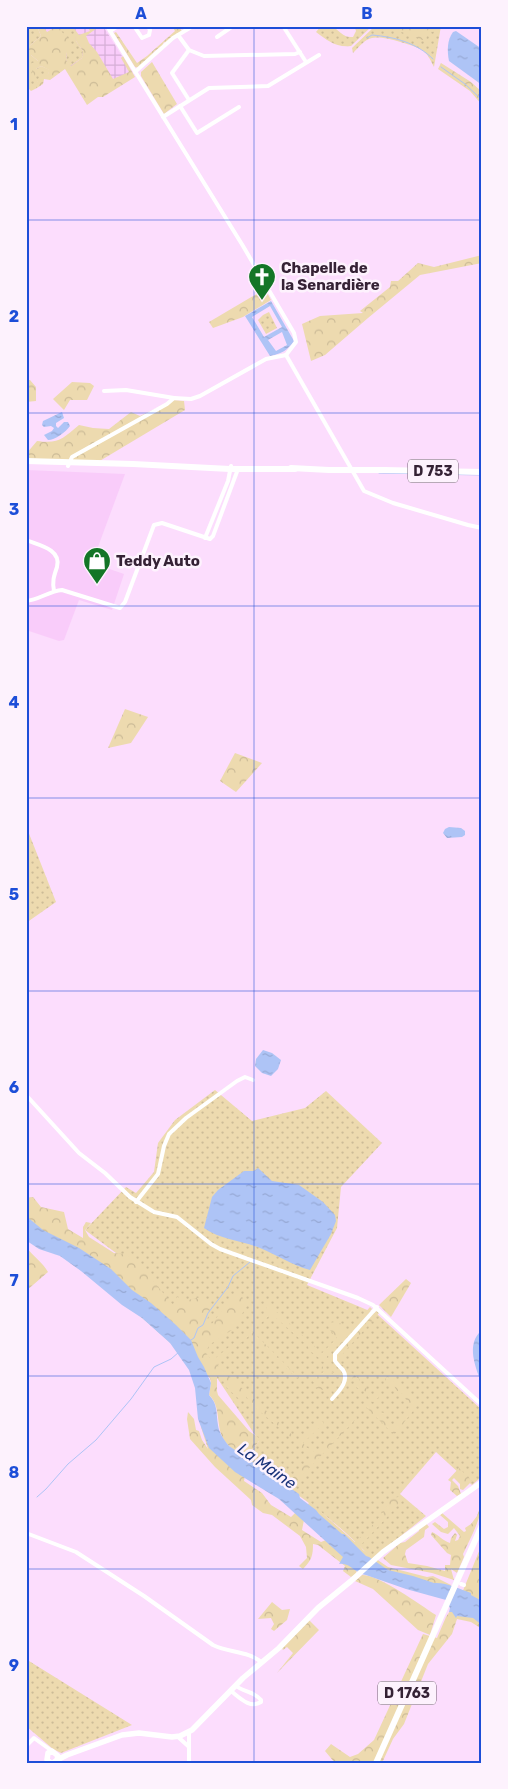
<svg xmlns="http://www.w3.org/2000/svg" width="508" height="1789" font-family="Rubik,sans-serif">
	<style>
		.built { fill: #f9ccfa }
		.industrial { fill: url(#industrial-grid) }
		.grass { fill: url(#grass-dots) }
		.forest { fill: url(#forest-crowns) }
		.water { fill: url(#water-ripples); fill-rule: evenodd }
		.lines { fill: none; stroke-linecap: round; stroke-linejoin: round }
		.stream { stroke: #aec4f6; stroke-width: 1 }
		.street { stroke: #fff; stroke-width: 4 }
		.secondary { stroke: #fff; stroke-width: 5.5 }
		.primary { stroke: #fff; stroke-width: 6 }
		.grid { fill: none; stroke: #1d4ed8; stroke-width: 1; stroke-opacity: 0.55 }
		.labels { text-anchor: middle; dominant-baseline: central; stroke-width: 5; stroke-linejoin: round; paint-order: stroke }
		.shield { fill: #fdf2fd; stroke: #716071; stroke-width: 1 }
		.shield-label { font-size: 14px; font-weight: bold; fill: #352235 }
		.poi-label { font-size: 15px; font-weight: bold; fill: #352235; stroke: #fdf2fd; text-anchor: start }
		.water-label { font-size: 16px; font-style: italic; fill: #1b347a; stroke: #fdf2fd }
		.neatline { fill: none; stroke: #1d4ed8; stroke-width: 2 }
		.grid-label { font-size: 16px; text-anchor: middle; font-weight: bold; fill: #1d4ed8 }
	</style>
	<defs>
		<pattern id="industrial-grid" width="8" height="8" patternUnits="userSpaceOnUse" patternTransform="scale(1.25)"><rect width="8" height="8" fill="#f9ccfa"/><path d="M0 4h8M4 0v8" fill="none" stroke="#d6afd7"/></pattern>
		<pattern id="grass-dots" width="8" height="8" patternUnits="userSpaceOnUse" patternTransform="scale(1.25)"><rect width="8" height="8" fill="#eddaaf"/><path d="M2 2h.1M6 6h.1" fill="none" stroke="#ccbb97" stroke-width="1.8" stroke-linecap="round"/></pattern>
		<pattern id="forest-crowns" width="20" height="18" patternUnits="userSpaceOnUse" patternTransform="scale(1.25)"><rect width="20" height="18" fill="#eddaaf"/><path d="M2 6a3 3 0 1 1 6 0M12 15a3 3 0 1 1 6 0" fill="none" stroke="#ccbb97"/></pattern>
		<pattern id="water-ripples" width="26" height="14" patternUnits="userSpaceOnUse" patternTransform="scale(1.25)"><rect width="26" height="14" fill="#aec4f6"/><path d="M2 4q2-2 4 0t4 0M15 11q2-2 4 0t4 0" fill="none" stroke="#96a8d4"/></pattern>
	</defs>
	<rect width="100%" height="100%" fill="#fcddfd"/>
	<!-- built -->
	<polygon class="built" points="26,470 125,474 92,563 124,574 112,610 79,600 64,640 59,641 26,630"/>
	<!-- industrial -->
	<polygon class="industrial" points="40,26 103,26 132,72 87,101"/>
	<!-- grass -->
	<g class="grass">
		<polygon points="26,26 37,26 41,36 26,49"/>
		<polygon points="65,26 74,26 76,41 83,51 82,58 70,66 66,60 67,52 59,30"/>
		<path d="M 321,26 L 332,26 C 340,31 343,38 353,37 L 356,31 L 355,28 L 350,26 L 372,26 L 351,46 C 336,48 327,40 316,32 Z"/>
		<path d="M 375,26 L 441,26 L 434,67 C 431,61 428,54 422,50 C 414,45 381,35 372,38 C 365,39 358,48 353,53 L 352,48 Z"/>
		<polygon points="26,55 31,55 38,61 36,69 41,66 50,70 48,74 37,82 37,88 31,91 26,86"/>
		<polygon points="269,312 277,328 266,334 258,320 263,315"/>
		<polygon points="26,826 56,902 26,923"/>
		<path d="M 215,1090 L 252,1121 L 305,1108 L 326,1091 L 382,1143 L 341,1187 L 337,1228 L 307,1285 L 377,1314 L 482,1410 L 482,1460 L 479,1479 L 472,1485 L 436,1452 L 400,1494 L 426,1516 L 372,1559 C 336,1519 290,1489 246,1459 L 259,1441 L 168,1304 L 116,1253 L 85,1230 L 126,1187 L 136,1193 L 154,1172 L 158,1143 L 175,1120 Z"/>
		<polygon points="26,1659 29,1661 132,1725 61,1753 53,1749 26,1726"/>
	</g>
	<!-- forest -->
	<g class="forest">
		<polygon points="37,26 43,26 47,32 57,26 65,26 60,30 70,40 72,46 67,52 66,60 71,66 82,58 83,51 76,41 73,27 79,35 90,31 88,28 91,26 100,26 86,36 89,43 97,52 113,79 129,72 121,58 123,56 135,77 103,97 98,97 87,105 65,69 50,80 44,79 43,84 37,88 37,82 40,75 48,74 49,70 41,66 36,69 35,76 32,76 32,63 38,61 31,55 26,55 26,49 41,36"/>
		<polygon points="172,26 178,26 182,31 166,43 164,42 162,46 155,51 139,68 135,67 114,33 116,32 137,63 147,56 175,31"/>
		<polygon points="429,26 434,28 433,32 428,30 426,40 422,40 399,31 395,27"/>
		<polygon points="152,62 177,104 164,114 141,76 141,72"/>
		<polygon points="441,63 471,82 482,92 482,105 470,91 438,69"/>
		<polygon points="482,255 482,263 420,275 368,318 325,355 311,361 302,324 320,316 363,313 360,311 390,287 391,281 398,281 418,263 434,267"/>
		<polygon points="265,289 271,300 243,317 213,328 209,322"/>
		<polygon points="26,380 30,380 36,387 36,401 26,402"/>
		<polygon points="72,382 90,383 94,386 87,400 70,400 64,410 53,399"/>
		<path d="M 174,400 L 184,401 L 185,410 L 98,462 L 26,460 L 26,454 L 37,441 C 59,444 62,439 79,425 L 93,428 L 109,429 L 131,412 L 140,416 Z"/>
		<polygon points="125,709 148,717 131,743 108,748"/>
		<polygon points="235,753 262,763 236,792 220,781"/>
		<path d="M 33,1197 L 41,1207 L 64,1212 L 68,1229 L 83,1238 L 83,1227 L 86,1222 L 91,1223 L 85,1230 L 89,1237 L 114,1253 L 124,1254 L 136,1260 L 173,1305 L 177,1297 L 188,1300 L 201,1297 L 211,1305 L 206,1325 L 211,1325 L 234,1295 L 241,1295 L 247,1306 L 232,1330 L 209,1345 L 206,1353 L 212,1361 L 252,1328 L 267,1312 L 266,1306 L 267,1303 L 322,1353 L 337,1338 L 329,1329 L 328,1323 L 335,1322 L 343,1324 L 345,1331 L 349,1331 L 370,1307 L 372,1309 L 340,1345 L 336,1342 L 326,1355 L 330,1358 L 325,1362 L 321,1361 L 319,1358 L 309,1350 L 308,1346 L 275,1317 L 270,1315 L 252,1331 L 298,1377 L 297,1378 L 250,1335 L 220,1361 L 218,1366 L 300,1442 L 321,1420 L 324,1423 L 303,1443 L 306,1447 L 316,1453 L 355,1416 L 357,1418 L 292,1486 L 289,1482 L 311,1458 L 289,1436 L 250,1403 L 246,1396 L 242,1395 L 242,1398 L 239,1399 L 226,1387 L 223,1378 L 217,1376 L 217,1391 L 218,1395 L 249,1431 L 259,1438 L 259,1441 L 246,1459 C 238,1453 229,1448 224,1440 C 215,1426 222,1407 209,1395 L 211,1383 L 210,1378 L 51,1237 L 26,1219 L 26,1198 Z"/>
		<path d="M 26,1247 C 33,1256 43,1263 48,1272 L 26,1291 Z"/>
		<polygon points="406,1279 411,1283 391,1317 379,1305"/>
		<path d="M 376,1311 L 380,1312 L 339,1358 L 339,1362 L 360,1380 L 359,1383 L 363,1384 L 371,1394 L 378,1394 L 379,1397 L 373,1402 C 367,1398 367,1392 361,1387 L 360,1390 L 355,1386 L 357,1381 L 353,1377 L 351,1381 L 346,1379 L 348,1374 C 342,1368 336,1364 337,1355 Z"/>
		<polygon points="325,1362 327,1363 320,1372 322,1373 327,1369 330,1369 333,1373 336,1372 339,1376 338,1377 329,1371 325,1378 320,1373 317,1375 318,1384 332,1393 331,1395 327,1394 324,1390 317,1389 314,1387 316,1383 313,1382 313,1376 317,1370 320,1370"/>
		<polygon points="388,1377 420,1402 394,1435 366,1407 366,1405 373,1406 376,1411 384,1413 384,1419 393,1427 409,1407 404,1395 396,1390 394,1385 391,1384 389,1386 385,1383 385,1378"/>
		<path d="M 188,1412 L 194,1419 L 196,1430 L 199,1431 L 202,1440 L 208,1449 L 201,1427 L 204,1427 L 245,1475 L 244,1481 L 262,1493 L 271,1505 L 291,1517 L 296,1512 L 304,1520 L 302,1530 L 321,1542 L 326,1540 L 358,1565 L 356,1574 L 351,1577 L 343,1571 L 345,1566 L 318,1545 L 313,1544 C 313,1555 312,1560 303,1569 L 299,1566 L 307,1558 L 306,1547 L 300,1536 L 272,1515 L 263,1513 L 252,1505 L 251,1500 L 215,1467 L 190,1439 L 187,1419 Z"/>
		<polygon points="459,1468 472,1481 463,1490 460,1489 460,1484 454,1478 452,1480 458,1486 461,1494 457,1496 450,1490 451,1482 448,1480"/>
		<path d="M 399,1497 L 402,1501 L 360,1546 L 363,1550 L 388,1567 L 427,1577 L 433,1576 L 451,1585 L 450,1588 L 391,1572 L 351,1548 L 307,1505 L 310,1502 L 355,1542 C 369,1530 384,1515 390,1498 Z"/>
		<path d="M 482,1502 C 482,1517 470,1539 463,1554 L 464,1557 L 457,1573 L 451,1569 L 454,1580 L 432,1573 L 391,1565 L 383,1558 L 400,1543 L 405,1542 L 419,1531 L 419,1528 L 426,1523 L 429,1527 L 425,1530 L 424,1537 L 406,1550 L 405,1554 L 408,1563 L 427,1566 L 445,1571 L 445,1565 L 450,1565 L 451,1555 L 447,1553 L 431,1535 L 432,1532 C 439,1535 443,1541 450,1543 L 451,1538 L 455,1533 L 457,1535 L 455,1541 L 458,1540 L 460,1536 L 454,1528 L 448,1534 L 441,1532 L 432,1524 L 435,1522 L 444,1529 L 448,1527 L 448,1522 L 440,1515 L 442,1513 L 464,1532 L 466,1531 L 465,1528 L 471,1524 L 477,1516 Z"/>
		<polygon points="482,1544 482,1629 471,1622 457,1619 452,1634 428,1664 404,1724 393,1739 382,1763 335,1763 325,1751 331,1744 350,1757 358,1754 374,1740 423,1634 437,1638 446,1617 462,1593"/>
		<path d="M 362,1575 C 380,1575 420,1605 436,1615 L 430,1635 L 418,1630 L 373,1589 L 355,1581 Z"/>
		<polygon points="272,1602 282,1610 290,1609 287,1620 274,1631 271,1629 274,1624 271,1618 258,1619"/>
		<polygon points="309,1620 319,1630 277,1673 293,1653 287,1647 283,1650 282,1648"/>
	</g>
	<!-- water -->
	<g class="water">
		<path d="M 456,31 L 482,49 L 482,85 L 449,61 C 447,51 447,40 453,32 Z"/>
		<path d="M 271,301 L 294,341 C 288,350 281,354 270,356 L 245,316 ZM 270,306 L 282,327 L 264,337 L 252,317 ZM 282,332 L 287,345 L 276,351 L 268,340 Z"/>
		<path d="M 62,412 L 64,418 L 56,423 L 56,426 L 58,428 L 64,422 L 68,422 L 70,426 C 66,432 55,440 48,440 L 44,435 L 52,431 L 54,428 L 51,426 L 44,427 L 42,425 L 43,421 Z"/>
		<polygon points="449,827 461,828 465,831 465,835 462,837 447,838 443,833 445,829"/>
		<polygon points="263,1050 272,1053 281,1060 278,1069 271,1076 262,1073 255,1066 256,1059"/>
		<path d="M 258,1168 L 272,1181 L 299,1185 L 323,1202 L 335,1215 L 336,1221 L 331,1234 L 310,1270 C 292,1265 277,1255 260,1248 C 241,1240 221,1240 204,1228 L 212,1197 L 218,1190 L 244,1171 L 254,1171 Z"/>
		<path d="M 26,1216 L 43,1230 L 79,1248 L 111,1269 L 132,1290 L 151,1303 L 176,1325 L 191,1340 L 198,1357 L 204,1367 L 211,1383 L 209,1395 C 218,1404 216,1413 218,1425 C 219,1433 224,1440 229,1446 L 299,1494 L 300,1498 L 316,1510 L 319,1514 L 342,1534 L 344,1534 L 366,1556 L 369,1557 L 388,1570 L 413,1576 L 434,1583 C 446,1582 460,1589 471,1593 L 471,1595 L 482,1601 L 482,1625 L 473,1618 L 457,1616 L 456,1618 L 452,1612 L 449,1612 L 450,1608 L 446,1600 L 406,1589 L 366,1575 C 355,1574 350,1562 339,1564 L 343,1557 L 279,1499 L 235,1472 L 209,1448 L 198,1419 L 195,1388 L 189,1370 L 170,1343 L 142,1318 L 122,1305 L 81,1271 L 60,1256 L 39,1249 L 27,1241 Z"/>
		<path d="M 482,1330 L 482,1385 C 476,1368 465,1344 482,1330 Z"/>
	</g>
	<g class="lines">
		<!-- stream -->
		<g class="stream">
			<path d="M 367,38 L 372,35 C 395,37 417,43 433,59"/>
			<polyline points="441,67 465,84 482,100"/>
			<polyline points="379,473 482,475"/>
			<polyline points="191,1340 194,1338 198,1328 203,1325 208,1313 228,1287 233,1276 250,1262"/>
			<polyline points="37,1497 46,1489 68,1464 96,1440 131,1399 154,1367 171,1359 179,1352"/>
			<polyline points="401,1763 402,1763"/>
		</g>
		<!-- street -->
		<g class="street">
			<polyline points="107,26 243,246 294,333 296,342 286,355"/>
			<polyline points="134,26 142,38 149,35 150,30 148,26"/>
			<polyline points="283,26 306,62"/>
			<polyline points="110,31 118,26"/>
			<polyline points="178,35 189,50 204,56 295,54 300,52"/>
			<polyline points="217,37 233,26"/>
			<polyline points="189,50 172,73 189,100"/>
			<polyline points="135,72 173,38 193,26"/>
			<polyline points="180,106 197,133 239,107"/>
			<polyline points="163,117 209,88 268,86 319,55"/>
			<polyline points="286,355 364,491 393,503 468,525 482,528"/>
			<polyline points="104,391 126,390 174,398"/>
			<polyline points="68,466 72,457 167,404 174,398 191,399 200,396 266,359 286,355"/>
			<polyline points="205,538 228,481 231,466"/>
			<path d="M 26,540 C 38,545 62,549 57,567 C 54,576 52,581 54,591"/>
			<path d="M 26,601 C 39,600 49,591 62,590 L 120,608 L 125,602 L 154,525 L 162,523 L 210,539 L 213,536 L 238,469"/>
			<polyline points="26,1095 79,1153 105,1173 130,1197 154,1212 177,1217 211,1244 220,1249 358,1298 373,1305 482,1405"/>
			<polyline points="136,1202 158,1174 164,1146 169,1134 186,1118 237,1081 245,1077 253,1080"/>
			<path d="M 332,1399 C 338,1392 350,1381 343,1370 C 340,1367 337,1364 335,1361 L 335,1354 L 377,1307"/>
			<path d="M 26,1533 L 76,1552 L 144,1596 L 213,1645 C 229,1653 248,1651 261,1662"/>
			<polyline points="461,1584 464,1585"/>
			<path d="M 231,1691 C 240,1698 250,1709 261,1702 L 261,1700 C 255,1692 244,1692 236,1686"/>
			<polyline points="189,1732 189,1763"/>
			<polyline points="177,1736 188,1746"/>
			<polyline points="26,1746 34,1738 52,1751"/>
		</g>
		<!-- secondary -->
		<g class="secondary">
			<polyline points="57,1760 67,1755 122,1735 139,1733 172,1737 180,1736 192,1730 243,1678 279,1648 318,1608 351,1581 383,1552 482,1482"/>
			<polyline points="51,1763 47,1760 48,1753 52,1751 58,1756 57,1760 53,1763"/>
		</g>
		<!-- primary -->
		<g class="primary">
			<polyline points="26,461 133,464 230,469 295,469"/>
			<polyline points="291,468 329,470 385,470"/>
			<polyline points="383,470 482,472"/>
			<polyline points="376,1763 482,1525"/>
		</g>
	</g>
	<!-- grid -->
	<path class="grid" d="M 254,26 L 254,1763M 26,220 L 482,220M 26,413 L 482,413M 26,606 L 482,606M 26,798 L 482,798M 26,991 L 482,991M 26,1184 L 482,1184M 26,1376 L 482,1376M 26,1569 L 482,1569"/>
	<!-- icons -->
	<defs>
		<symbol id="church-pin" viewBox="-11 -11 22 30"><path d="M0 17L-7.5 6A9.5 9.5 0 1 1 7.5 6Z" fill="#147627" stroke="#fdf2fd"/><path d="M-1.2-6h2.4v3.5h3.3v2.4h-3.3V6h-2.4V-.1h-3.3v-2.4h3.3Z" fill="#fff"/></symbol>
		<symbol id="shop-pin" viewBox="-11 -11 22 30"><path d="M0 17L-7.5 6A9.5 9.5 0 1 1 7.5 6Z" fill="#147627" stroke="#fdf2fd"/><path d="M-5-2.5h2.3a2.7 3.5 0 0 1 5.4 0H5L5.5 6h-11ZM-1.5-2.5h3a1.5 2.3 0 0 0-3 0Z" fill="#fff"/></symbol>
	</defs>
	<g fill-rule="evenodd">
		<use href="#church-pin" x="246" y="261" width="32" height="43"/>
		<use href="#shop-pin" x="81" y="545" width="32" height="43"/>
	</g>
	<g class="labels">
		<!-- shield labels -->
		<g class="shield">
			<rect x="408" y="459.5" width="50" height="23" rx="4"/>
			<rect x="378" y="1681.5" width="58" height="23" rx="4"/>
		</g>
		<g class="shield-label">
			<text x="433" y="471">D 753</text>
			<text x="407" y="1693">D 1763</text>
		</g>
		<!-- poi labels -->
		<g class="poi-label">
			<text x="281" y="268">Chapelle de<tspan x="281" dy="17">la Senardière</tspan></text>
			<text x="116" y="561">Teddy Auto</text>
		</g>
		<!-- water labels -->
		<g class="water-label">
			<text transform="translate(267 1466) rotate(35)">La Maine</text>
		</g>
	</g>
	<!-- border -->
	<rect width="508" height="1789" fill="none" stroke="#fdf2fd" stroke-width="55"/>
	<rect x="28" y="28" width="452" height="1734" class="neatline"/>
	<g class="grid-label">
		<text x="141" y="19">A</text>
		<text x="367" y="19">B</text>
		<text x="14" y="130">1</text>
		<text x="14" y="322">2</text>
		<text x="14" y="515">3</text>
		<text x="14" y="708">4</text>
		<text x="14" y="900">5</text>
		<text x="14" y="1093">6</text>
		<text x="14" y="1286">7</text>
		<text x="14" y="1478">8</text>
		<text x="14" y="1671">9</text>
	</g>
</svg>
